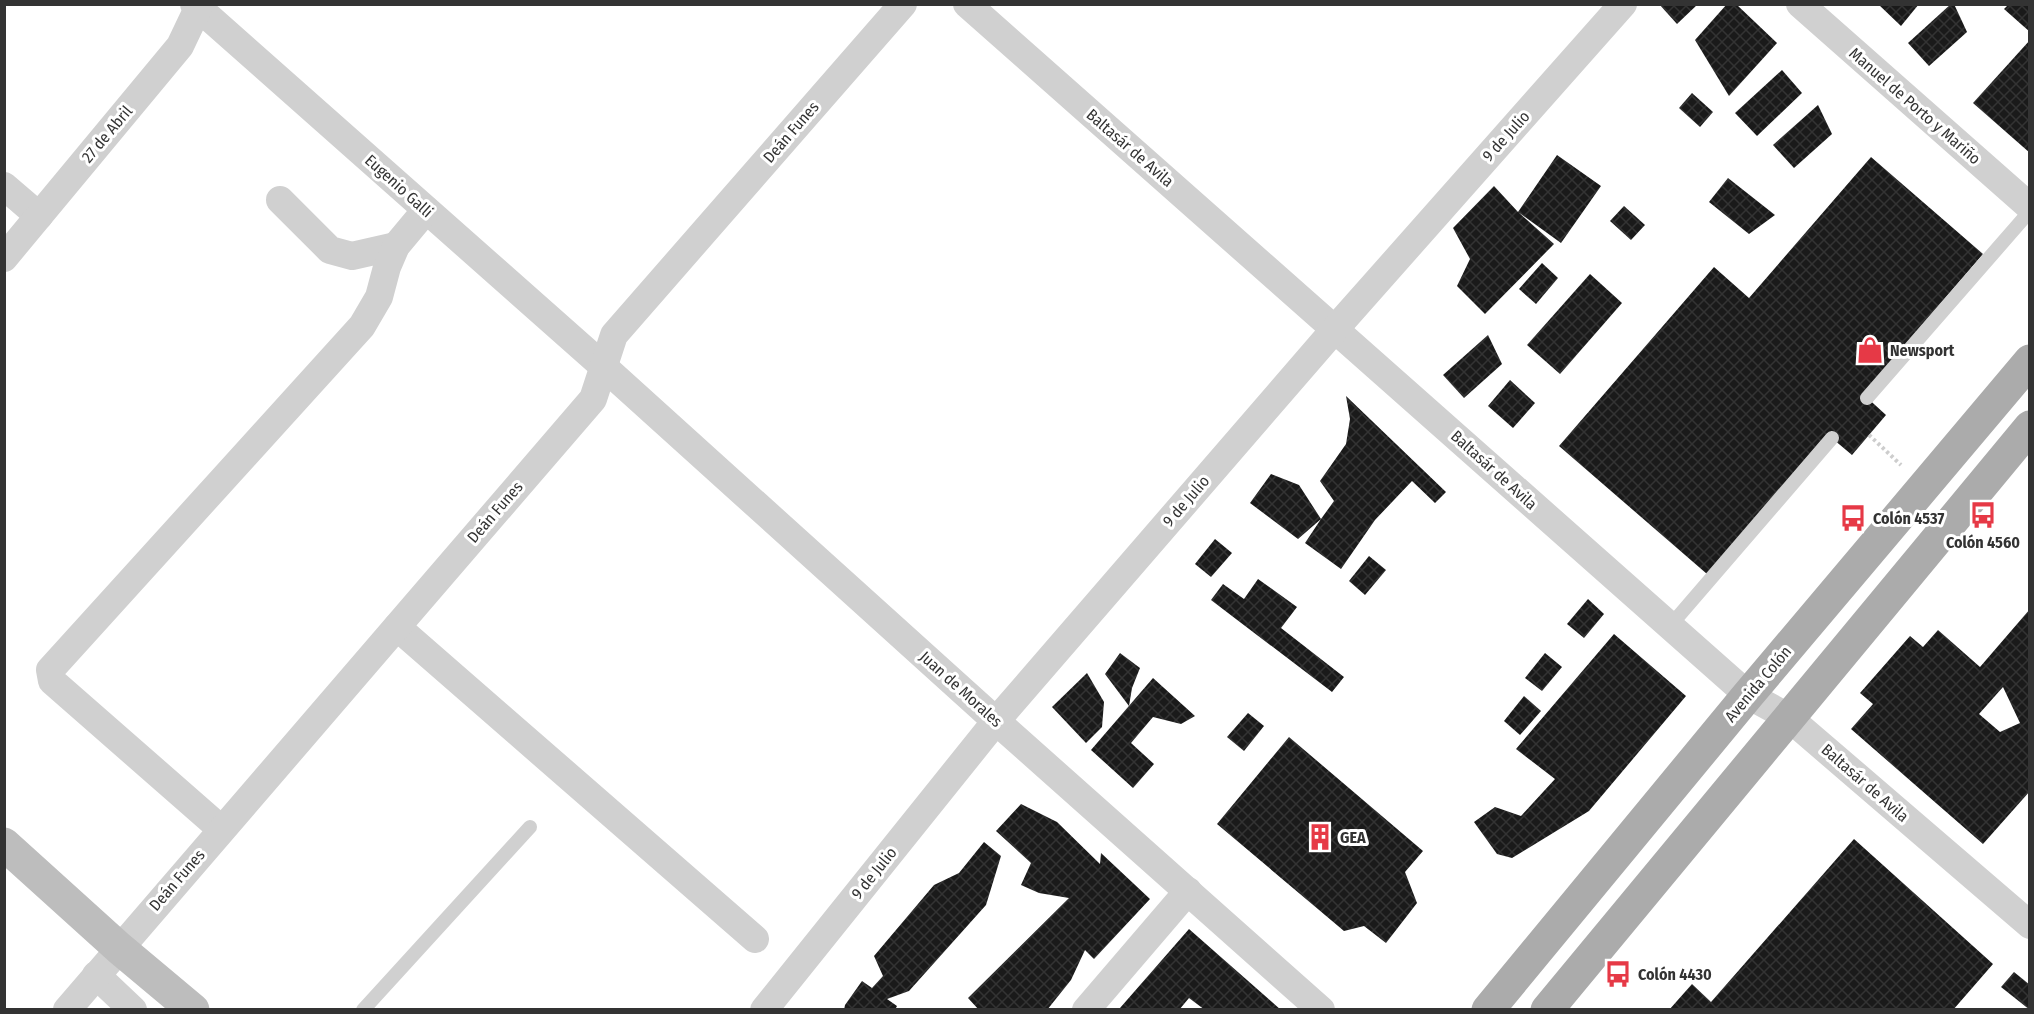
<svg xmlns="http://www.w3.org/2000/svg" width="2034" height="1014" font-family="'Fira Sans Condensed',sans-serif">
	<style>
		.building { fill: url(#building-cross-hatch); fill-rule: evenodd }
		.lines { fill: none; stroke-linecap: round; stroke-linejoin: round }
		.path { stroke: #cdcdcd; stroke-width: 4; stroke-dasharray: 3 3; stroke-linecap: butt }
		.lane { stroke: #d0d0d0; stroke-width: 14 }
		.street { stroke: #d0d0d0; stroke-width: 28 }
		.secondary { stroke: #bdbdbd; stroke-width: 33 }
		.primary { stroke: #ababab; stroke-width: 33 }
		.labels { text-anchor: middle; dominant-baseline: central; stroke-width: 6; stroke-linejoin: round; paint-order: stroke }
		.street-label { font-size: 16px; fill: #333; stroke: #fff }
		.poi-label { font-size: 16px; font-weight: bold; fill: #333; stroke: #fff; text-anchor: start }
	</style>
	<defs>
		<pattern id="building-cross-hatch" width="8" height="8" patternUnits="userSpaceOnUse" patternTransform="scale(1.5)"><rect width="8" height="8" fill="#1a1a1a"/><path d="M0 0l8 8M0 8l8-8" fill="none" stroke="#333"/></pattern>
	</defs>
	<rect width="100%" height="100%" fill="#fff"/>
	<!-- building -->
	<g class="building">
		<polygon points="1659,4 1698,4 1677,24"/>
		<polygon points="1727,4 1736,4 1777,43 1729,96 1695,40"/>
		<polygon points="1878,4 1919,4 1901,26"/>
		<polygon points="1951,4 1954,4 1967,32 1929,66 1908,43"/>
		<polygon points="2008,5 2030,5 2030,32 2004,9"/>
		<polygon points="2030,40 2030,153 1973,103"/>
		<polygon points="1782,70 1802,93 1757,136 1735,113"/>
		<polygon points="1692,93 1713,112 1700,127 1679,108"/>
		<polygon points="1818,105 1832,134 1794,168 1773,145"/>
		<polygon points="1557,155 1601,186 1561,243 1518,212 1554,244 1485,314 1457,286 1470,259 1453,228 1494,186 1518,212"/>
		<polygon points="1871,157 1983,254 1863,394 1886,415 1852,455 1827,434 1707,574 1559,446 1714,267 1749,298"/>
		<polygon points="1728,178 1775,215 1749,234 1709,202"/>
		<polygon points="1624,206 1645,225 1631,240 1610,221"/>
		<polygon points="1542,263 1558,278 1536,304 1519,289"/>
		<polygon points="1590,274 1622,303 1560,374 1527,345"/>
		<polygon points="1488,335 1502,364 1464,398 1443,375"/>
		<polygon points="1510,380 1535,403 1513,428 1488,406"/>
		<polygon points="1346,396 1446,492 1435,503 1412,481 1375,520 1341,569 1305,543 1321,519 1298,539 1250,503 1271,474 1299,485 1321,519 1334,501 1320,481 1346,444 1350,419"/>
		<polygon points="1215,539 1232,553 1211,577 1195,564"/>
		<polygon points="1369,556 1386,570 1365,595 1349,581"/>
		<polygon points="1258,579 1297,607 1281,628 1344,677 1332,692 1211,600 1223,584 1244,599"/>
		<polygon points="1588,599 1604,614 1584,638 1567,624"/>
		<path d="M 2030,609 L 2030,791 L 1983,844 L 1851,729 L 1873,704 L 1860,693 L 1910,636 L 1923,647 L 1938,630 L 1980,667 ZM 2003,687 L 2020,723 L 2000,732 L 1979,714 Z"/>
		<polygon points="1614,634 1686,696 1589,811 1512,858 1497,854 1474,822 1495,807 1521,816 1555,779 1516,749"/>
		<polygon points="1120,653 1140,668 1132,688 1129,706 1105,674"/>
		<polygon points="1545,653 1562,667 1542,691 1525,678"/>
		<polygon points="1087,673 1104,702 1102,727 1086,743 1052,707"/>
		<polygon points="1153,678 1195,716 1181,724 1153,717 1131,743 1154,764 1133,788 1091,750"/>
		<polygon points="1524,696 1541,711 1520,735 1504,721"/>
		<polygon points="1248,713 1264,726 1244,751 1227,737"/>
		<polygon points="1289,737 1423,851 1405,872 1417,903 1386,943 1364,926 1344,931 1217,824"/>
		<polygon points="1021,804 1057,822 1100,864 1101,853 1150,899 1094,959 1085,950 1071,980 1047,1010 979,1010 968,998 1069,898 1039,893 1021,885 1031,863 996,831"/>
		<polygon points="1854,839 1993,964 1953,1010 1669,1010 1692,984 1711,1002"/>
		<polygon points="984,842 1001,856 986,905 909,991 887,999 897,1006 895,1010 844,1010 845,1005 862,981 872,988 883,976 874,956 934,885 959,873"/>
		<polygon points="1189,929 1281,1010 1205,1010 1189,998 1179,1010 1120,1008"/>
		<polygon points="2014,972 2030,985 2030,1010 2001,987"/>
	</g>
	<g class="lines">
		<!-- path -->
		<polyline class="path" points="1869,435 1901,465"/>
		<!-- lane -->
		<g class="lane">
			<polyline points="1867,398 2030,211"/>
			<polyline points="1670,626 1832,438"/>
			<polyline points="363,1010 530,827"/>
		</g>
		<!-- street -->
		<g class="street">
			<polyline points="194,4 604,367 996,721 1321,1010"/>
			<polyline points="967,4 1748,695 1788,717 2030,925"/>
			<polyline points="1800,4 2030,207"/>
			<polyline points="4,186 39,216"/>
			<polyline points="280,200 330,250 352,256 396,246"/>
			<polyline points="4,258 180,46 200,4"/>
			<polyline points="397,627 755,939"/>
			<polyline points="221,829 52,681 50,670 362,326 379,297 387,267 396,246 426,210"/>
			<polyline points="96,975 133,1010"/>
			<polyline points="67,1010 593,399 614,335 903,4"/>
			<polyline points="764,1010 996,721 1335,329 1623,4"/>
			<polyline points="1086,1010 1188,891"/>
		</g>
		<!-- secondary -->
		<polyline class="secondary" points="4,844 119,948 193,1010"/>
		<!-- primary -->
		<g class="primary">
			<polyline points="1488,1010 1748,695 2030,361"/>
			<polyline points="1547,1010 2030,427"/>
		</g>
	</g>
	<!-- icons -->
	<defs>
		<symbol id="shop-bare" viewBox="-9 -9 18 18"><path d="M-5-2.5h2.3a2.7 3.5 0 0 1 5.4 0H5L5.5 6h-11ZM-1.5-2.5h3a1.5 2.3 0 0 0-3 0Z" fill="#e63946" stroke="#fff" stroke-width="2.5" paint-order="stroke"/></symbol>
		<symbol id="bus-bare" viewBox="-9 -9 18 18"><path d="M-5-6H5V4H4V6H2V4H-2V6H-4V4H-5ZM-3.5-4V0h7V-4ZM-3.5 1.2v1.5H-2V1.2ZM2 1.2v1.5H3.5V1.2Z" fill="#e63946" stroke="#fff" stroke-width="2.5" paint-order="stroke"/></symbol>
		<symbol id="building-bare" viewBox="-9 -9 18 18"><path d="M-4-6H4V6H1V3H-1V6H-4ZM-2.5-4.3h1.7v1.8h-1.7ZM.8-4.3h1.7v1.8H.8ZM-2.5-1h1.7V.8h-1.7ZM.8-1h1.7V.8H.8Z" fill="#e63946" stroke="#fff" stroke-width="2.5" paint-order="stroke"/></symbol>
	</defs>
	<g fill-rule="evenodd">
		<use href="#shop-bare" x="1851" y="331" width="38" height="38"/>
		<use href="#bus-bare" x="1964" y="496" width="38" height="38"/>
		<use href="#bus-bare" x="1834" y="499" width="38" height="38"/>
		<use href="#building-bare" x="1301" y="818" width="38" height="38"/>
		<use href="#bus-bare" x="1599" y="955" width="38" height="38"/>
	</g>
	<g class="labels">
		<!-- street labels -->
		<g class="street-label">
			<text transform="translate(1915 106) rotate(41)">Manuel de Porto y Mariño</text>
			<text transform="translate(791 132) rotate(-49)">Deán Funes</text>
			<text transform="translate(107 134) rotate(-50)">27 de Abril</text>
			<text transform="translate(1506 136) rotate(-48)">9 de Julio</text>
			<text transform="translate(1130 148) rotate(41)">Baltasár de Avila</text>
			<text transform="translate(399 186) rotate(42)">Eugenio Galli</text>
			<text transform="translate(1494 470) rotate(42)">Baltasár de Avila</text>
			<text transform="translate(1186 501) rotate(-49)">9 de Julio</text>
			<text transform="translate(495 512) rotate(-49)">Deán Funes</text>
			<text transform="translate(1758 684) rotate(-50)">Avenida Colón</text>
			<text transform="translate(961 689) rotate(42)">Juan de Morales</text>
			<text transform="translate(1865 783) rotate(41)">Baltasár de Avila</text>
			<text transform="translate(874 873) rotate(-51)">9 de Julio</text>
			<text transform="translate(177 880) rotate(-49)">Deán Funes</text>
		</g>
		<!-- poi labels -->
		<g class="poi-label">
			<text x="1890" y="350">Newsport</text>
			<text x="1873" y="518">Colón 4537</text>
			<text x="1983" y="542" text-anchor="middle">Colón 4560</text>
			<text x="1340" y="837">GEA</text>
			<text x="1638" y="974">Colón 4430</text>
		</g>
	</g>
	<!-- border -->
	<rect width="2034" height="1014" fill="none" stroke="#333333" stroke-width="12"/>
</svg>
